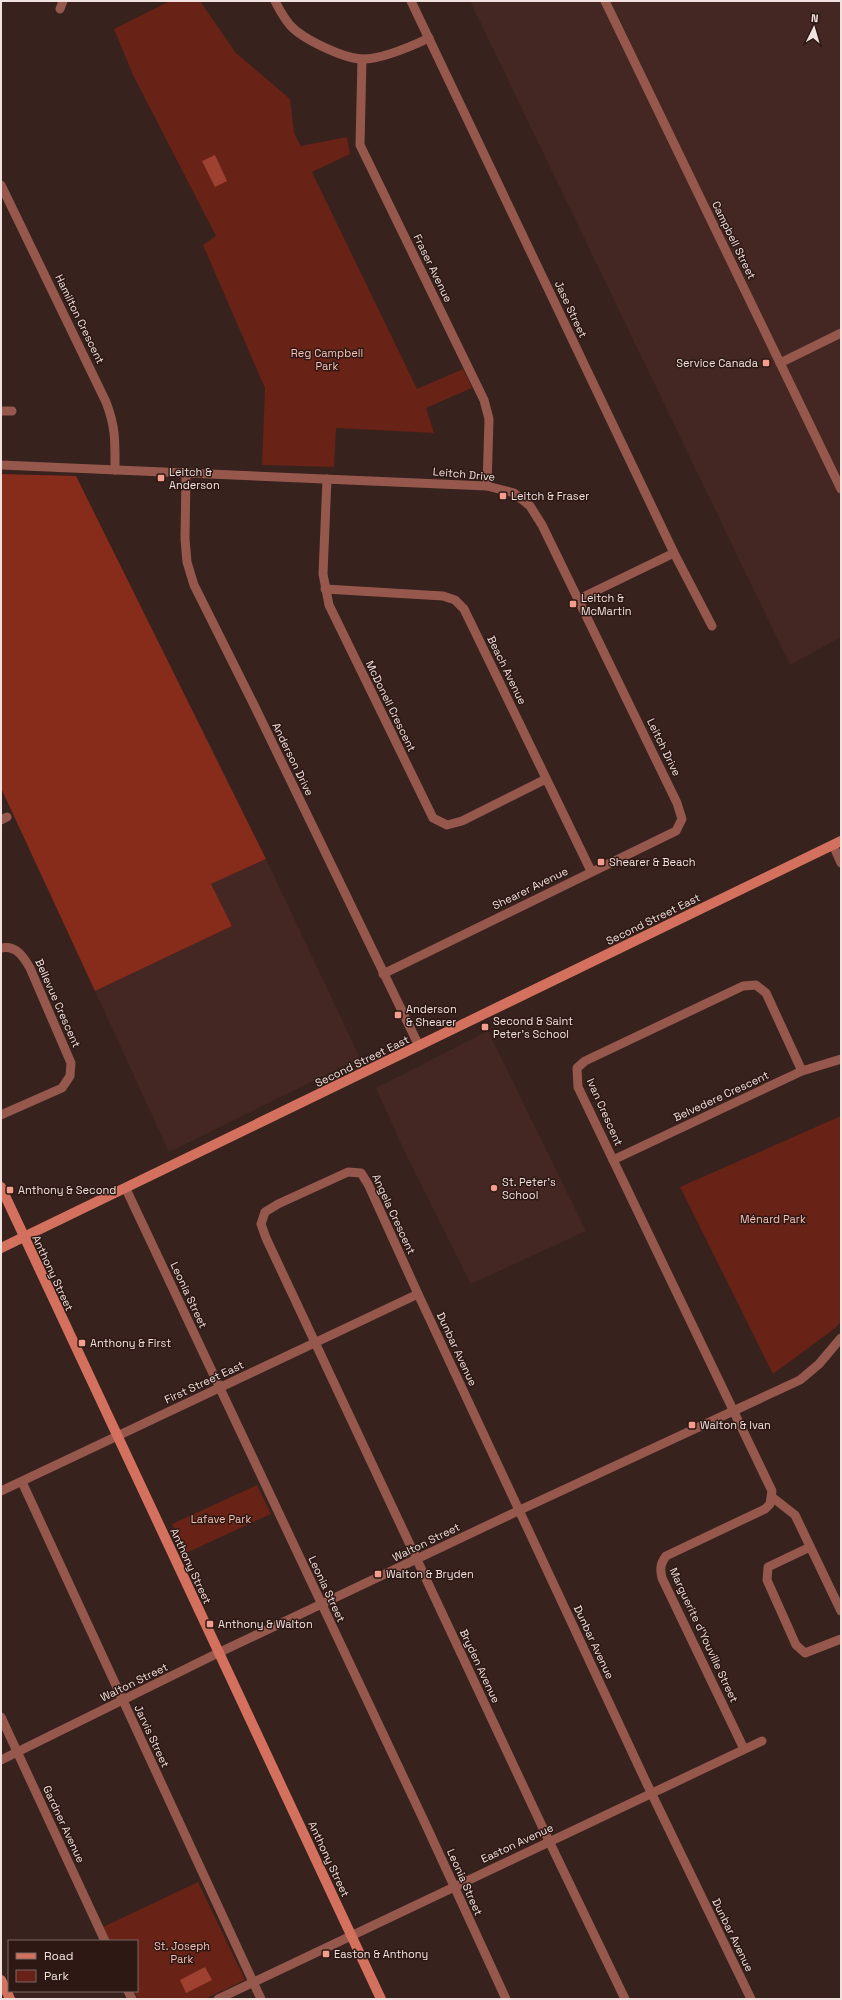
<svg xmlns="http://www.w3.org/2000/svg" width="842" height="2000" font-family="'Space Grotesk',sans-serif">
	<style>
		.built { fill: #442722 }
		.green { fill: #682216 }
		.forest { fill: #872b1b }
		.water { fill: #9f4130 }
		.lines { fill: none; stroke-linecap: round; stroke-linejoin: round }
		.street { stroke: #96584c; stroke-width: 9 }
		.secondary { stroke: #d4715e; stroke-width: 10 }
		.poi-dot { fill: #f49d8c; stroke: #2d1814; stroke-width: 1.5 }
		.labels { text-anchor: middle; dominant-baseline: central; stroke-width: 3; stroke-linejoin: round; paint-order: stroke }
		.street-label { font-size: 11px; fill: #f1e2df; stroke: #2d1814 }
		.park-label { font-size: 11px; fill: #f7c1b6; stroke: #2d1814 }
		.poi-label { font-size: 11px; fill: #f1e2df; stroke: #2d1814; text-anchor: start }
	</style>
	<rect width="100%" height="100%" fill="#37221d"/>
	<!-- built -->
	<g class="built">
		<polygon points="470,1 841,1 841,637 790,665"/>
		<polygon points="266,859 360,1058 169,1152 95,991 232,926 211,884"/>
		<polygon points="488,1031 586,1231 471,1284 401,1144 376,1088"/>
	</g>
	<!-- green -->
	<g class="green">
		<polygon points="170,1 200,1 236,53 290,99 294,133 301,146 347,137 350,154 312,172 417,389 463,369 472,388 426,408 434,433 336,428 334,467 262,465 265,388 203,245 216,236 134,77 114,29"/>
		<polygon points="841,1116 841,1322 834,1329 773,1374 680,1187"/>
		<polygon points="257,1485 271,1514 186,1553 172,1524"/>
		<polygon points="198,1882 245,1980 205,1999 138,1999 134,1991 137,1991 137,1941 110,1941 103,1927"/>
	</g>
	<!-- forest -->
	<polygon class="forest" points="1,474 76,476 266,859 211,884 232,926 95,991 1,788"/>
	<!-- water -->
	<g class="water">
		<polygon points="215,155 227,181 215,187 202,161"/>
		<polygon points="205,1967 212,1980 186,1993 180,1980"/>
	</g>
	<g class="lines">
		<!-- street -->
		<g class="street">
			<path d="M 275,1 C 279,9 284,18 290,25 C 302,39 343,58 361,59 C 380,60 412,46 429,38"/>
			<polyline points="411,1 674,553 712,626"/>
			<polyline points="605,1 841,489"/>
			<polyline points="60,9 63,1"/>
			<polyline points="362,59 360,145 484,400 489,419 487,486"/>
			<path d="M 1,185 L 106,402 C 116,428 115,442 115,470"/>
			<polyline points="780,363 841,333"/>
			<polyline points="1,411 12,411"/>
			<polyline points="1,465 487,486 514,493 530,506 542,525 677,803 682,819 676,831 383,974"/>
			<polyline points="186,473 185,539 187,562 194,585 254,705 419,1046"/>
			<polyline points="327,479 323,574 329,605 433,818 447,825 462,821 546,779"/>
			<polyline points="325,589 443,596 455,600 464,609 591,871"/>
			<polyline points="579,599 674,553"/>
			<polyline points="1,820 7,817"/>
			<polyline points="833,845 841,863"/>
			<path d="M 1,948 C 16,945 23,956 30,968 L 71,1063 L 70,1076 L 62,1088 L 1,1115"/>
			<polyline points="613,1160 802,1071 841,1059"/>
			<polyline points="126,1189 425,1823 506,1999"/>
			<polyline points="22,1482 261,1999"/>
			<polyline points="1,1491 418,1294"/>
			<polyline points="772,1497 795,1515 841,1611"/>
			<polyline points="810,1547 768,1567 767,1580 796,1645 805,1653 841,1639"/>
			<polyline points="1,1717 105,1941"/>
			<path d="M 744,1749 L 662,1578 C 660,1569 660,1564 666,1556 L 765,1509 L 770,1504 L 772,1491 L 578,1087 L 577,1068 L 585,1061 L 743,986 L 756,985 L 766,993 L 802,1071"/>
			<polyline points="1,1760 218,1653 520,1510 800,1380 819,1364 841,1338"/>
			<polyline points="128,1991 132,1999"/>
			<polyline points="218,1999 762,1741"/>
			<polyline points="625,1999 549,1841 266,1238 261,1224 265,1212 278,1204 348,1172 361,1173 368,1184 418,1294 647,1784 751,1999"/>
		</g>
		<!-- secondary -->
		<g class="secondary">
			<polyline points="1,1187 381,1999"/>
			<polyline points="1,1248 841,841"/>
			<polyline points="1,1980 10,1999"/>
		</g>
	</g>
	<!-- markers -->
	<g class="poi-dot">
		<rect x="762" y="359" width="8" height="8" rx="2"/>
		<rect x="157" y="474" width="8" height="8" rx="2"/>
		<rect x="499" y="492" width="8" height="8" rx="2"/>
		<rect x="569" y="600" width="8" height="8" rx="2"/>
		<rect x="597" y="858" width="8" height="8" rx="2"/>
		<rect x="394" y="1011" width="8" height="8" rx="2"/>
		<rect x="481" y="1023" width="8" height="8" rx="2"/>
		<circle cx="494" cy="1188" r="4"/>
		<rect x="6" y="1186" width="8" height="8" rx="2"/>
		<rect x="78" y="1339" width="8" height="8" rx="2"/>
		<rect x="688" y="1421" width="8" height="8" rx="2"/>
		<rect x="374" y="1570" width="8" height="8" rx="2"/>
		<rect x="206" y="1620" width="8" height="8" rx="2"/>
		<rect x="322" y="1950" width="8" height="8" rx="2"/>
	</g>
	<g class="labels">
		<!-- street labels -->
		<g class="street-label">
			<text transform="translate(734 240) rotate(64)">Campbell Street</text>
			<text transform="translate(433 268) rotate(64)">Fraser Avenue</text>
			<text transform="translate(571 309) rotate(65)">Jase Street</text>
			<text transform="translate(80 319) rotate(64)">Hamilton Crescent</text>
			<text transform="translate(464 474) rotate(5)">Leitch Drive</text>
			<text transform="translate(507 670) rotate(64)">Beach Avenue</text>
			<text transform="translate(391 706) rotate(64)">McDonell Crescent</text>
			<text transform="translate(664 747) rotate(64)">Leitch Drive</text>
			<text transform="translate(293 759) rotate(64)">Anderson Drive</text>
			<text transform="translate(530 888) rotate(-26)">Shearer Avenue</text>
			<text transform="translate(653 919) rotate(-26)">Second Street East</text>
			<text transform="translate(58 1003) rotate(66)">Bellevue Crescent</text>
			<text transform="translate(362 1061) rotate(-26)">Second Street East</text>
			<text transform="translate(721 1096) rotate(-25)">Belvedere Crescent</text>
			<text transform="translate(605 1112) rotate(66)">Ivan Crescent</text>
			<text transform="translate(394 1214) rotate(65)">Angela Crescent</text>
			<text transform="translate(53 1273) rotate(65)">Anthony Street</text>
			<text transform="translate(189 1295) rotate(65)">Leonia Street</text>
			<text transform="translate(457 1349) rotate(65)">Dunbar Avenue</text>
			<text transform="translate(204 1382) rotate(-25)">First Street East</text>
			<text transform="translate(426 1542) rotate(-26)">Walton Street</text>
			<text transform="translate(191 1566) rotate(65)">Anthony Street</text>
			<text transform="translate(327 1589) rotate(65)">Leonia Street</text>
			<text transform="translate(704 1635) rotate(65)">Marguerite d'Youville Street</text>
			<text transform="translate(594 1642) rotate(65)">Dunbar Avenue</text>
			<text transform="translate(480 1666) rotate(65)">Bryden Avenue</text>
			<text transform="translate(134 1682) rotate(-26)">Walton Street</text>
			<text transform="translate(152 1736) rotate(65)">Jarvis Street</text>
			<text transform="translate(64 1824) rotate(65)">Gardner Avenue</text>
			<text transform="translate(517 1843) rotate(-25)">Easton Avenue</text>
			<text transform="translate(329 1859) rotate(65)">Anthony Street</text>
			<text transform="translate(465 1882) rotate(66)">Leonia Street</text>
			<text transform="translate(733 1935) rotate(64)">Dunbar Avenue</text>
		</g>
		<!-- park labels -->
		<g class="park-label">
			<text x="327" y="353">Reg Campbell<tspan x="327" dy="13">Park</tspan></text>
			<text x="773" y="1219">Ménard Park</text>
			<text x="221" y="1519">Lafave Park</text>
			<text x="182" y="1946">St. Joseph<tspan x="182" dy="13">Park</tspan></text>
		</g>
		<!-- poi labels -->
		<g class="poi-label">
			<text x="758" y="363" text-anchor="end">Service Canada</text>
			<text x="169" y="472">Leitch &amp;<tspan x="169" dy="13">Anderson</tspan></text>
			<text x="511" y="496">Leitch &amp; Fraser</text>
			<text x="581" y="598">Leitch &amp;<tspan x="581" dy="13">McMartin</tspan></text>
			<text x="609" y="862">Shearer &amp; Beach</text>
			<text x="406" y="1009">Anderson<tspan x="406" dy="13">&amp; Shearer</tspan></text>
			<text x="493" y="1021">Second &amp; Saint<tspan x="493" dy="13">Peter's School</tspan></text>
			<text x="502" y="1182">St. Peter's<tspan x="502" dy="13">School</tspan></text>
			<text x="18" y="1190">Anthony &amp; Second</text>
			<text x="90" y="1343">Anthony &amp; First</text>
			<text x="700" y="1425">Walton &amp; Ivan</text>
			<text x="386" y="1574">Walton &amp; Bryden</text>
			<text x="218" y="1624">Anthony &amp; Walton</text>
			<text x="334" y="1954">Easton &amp; Anthony</text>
		</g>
	</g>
	<!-- border -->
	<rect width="842" height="2000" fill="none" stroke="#f1e2df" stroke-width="4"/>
	<!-- legend -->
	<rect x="8" y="1940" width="130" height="52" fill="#2d1814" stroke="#7b6965"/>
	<rect x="16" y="1953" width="20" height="6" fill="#d4715e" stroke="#7b6965"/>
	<text x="44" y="1960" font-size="12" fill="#f1e2df">Road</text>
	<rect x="16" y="1970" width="20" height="12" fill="#682216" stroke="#7b6965"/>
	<text x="44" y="1980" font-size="12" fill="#f1e2df">Park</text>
	<!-- north arrow -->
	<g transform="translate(814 28) rotate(5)" stroke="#2d1814" stroke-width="3" paint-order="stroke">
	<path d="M0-3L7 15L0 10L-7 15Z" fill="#f1e2df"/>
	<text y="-6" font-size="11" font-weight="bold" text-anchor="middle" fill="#f1e2df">N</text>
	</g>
</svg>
